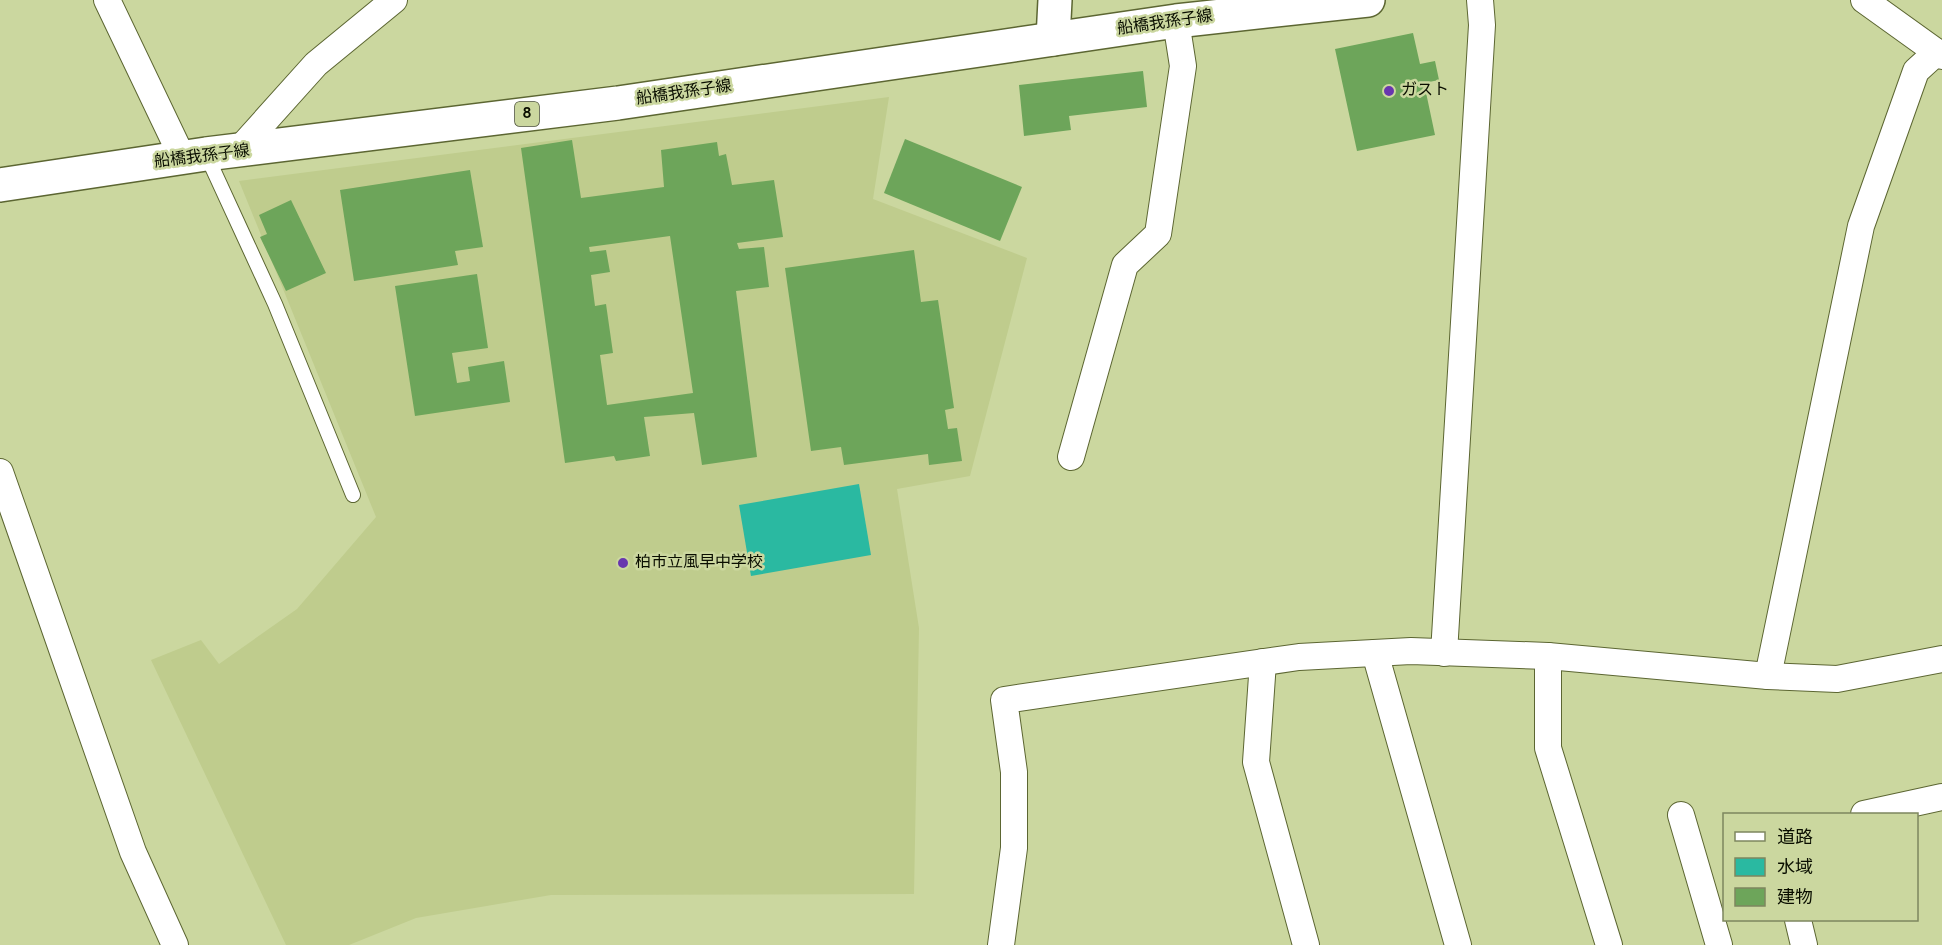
<svg xmlns="http://www.w3.org/2000/svg" width="1942" height="945" font-family="Overpass,'Noto Sans JP',sans-serif">
	<style>
		.built { fill: #bfcc8d }
		.water { fill: #2ab9a1 }
		.building { fill: #6da55a; fill-rule: evenodd }
		.lines { fill: none; stroke-linecap: round; stroke-linejoin: round }
		.lane-casing { stroke: #5c6632; stroke-width: 16 }
		.street-casing { stroke: #5c6632; stroke-width: 28 }
		.secondary-casing { stroke: #5c6632; stroke-width: 36 }
		.primary-casing { stroke: #5c6632; stroke-width: 36 }
		.lane { stroke: #fff; stroke-width: 14 }
		.street { stroke: #fff; stroke-width: 26 }
		.secondary { stroke: #fff; stroke-width: 33 }
		.primary { stroke: #fff; stroke-width: 33 }
		.poi-dot { fill: #6836ae; stroke: #cbd79f; stroke-width: 2 }
		.labels { text-anchor: middle; dominant-baseline: central; stroke-width: 5; stroke-linejoin: round; paint-order: stroke }
		.shield { fill: #cbd79f; stroke: #444a30; stroke-width: 1.5 }
		.shield-label { font-size: 15px; font-weight: bold; fill: #0a0e00 }
		.street-label { font-size: 16px; fill: #0a0e00; stroke: #cbd79f }
		.poi-label { font-size: 16px; fill: #0a0e00; stroke: #cbd79f; text-anchor: start }
	</style>
	<rect width="100%" height="100%" fill="#cbd79f"/>
	<!-- built -->
	<polygon class="built" points="889,97 873,199 1027,258 970,476 897,489 919,628 914,894 551,895 416,918 349,945 286,945 151,660 201,640 219,664 297,609 376,517 239,181"/>
	<!-- water -->
	<polygon class="water" points="859,484 871,555 751,576 739,505"/>
	<!-- building -->
	<g class="building">
		<polygon points="1413,33 1420,64 1435,61 1439,80 1424,83 1435,135 1357,151 1335,49"/>
		<polygon points="1143,71 1147,107 1069,116 1071,130 1024,136 1019,85"/>
		<polygon points="905,139 1022,187 1000,241 884,193"/>
		<path d="M 572,140 L 581,198 L 664,187 L 661,150 L 717,142 L 719,156 L 726,154 L 732,185 L 774,180 L 783,237 L 737,243 L 739,249 L 764,247 L 769,287 L 736,291 L 757,457 L 702,465 L 694,413 L 644,417 L 650,456 L 616,461 L 614,456 L 565,463 L 521,148 ZM 670,236 L 693,393 L 607,405 L 600,355 L 613,353 L 606,304 L 595,306 L 591,275 L 610,272 L 606,250 L 590,252 L 589,247 Z"/>
		<polygon points="470,170 483,247 455,251 458,265 354,281 340,190"/>
		<polygon points="291,200 326,273 286,291 260,237 267,234 259,215"/>
		<polygon points="914,250 921,302 938,300 954,408 945,410 948,429 957,428 962,461 929,465 928,454 844,465 841,447 811,451 785,268"/>
		<polygon points="477,274 488,348 452,353 457,383 470,381 468,367 504,361 510,402 415,416 395,286"/>
	</g>
	<g class="lines">
		<defs>
			<polyline id="lane" points="206,154 275,304 353,495"/>
			<g id="street">
				<polyline points="107,0 183,159"/>
				<polyline points="1864,0 1942,56"/>
				<polyline points="237,152 316,64 394,0"/>
				<polyline points="1071,457 1125,265 1158,234 1183,66 1176,21"/>
				<polyline points="0,472 133,852 175,945"/>
				<polyline points="1375,653 1458,945"/>
				<polyline points="1444,653 1482,25 1480,0"/>
				<polyline points="1548,656 1548,748 1609,945"/>
				<polyline points="1263,662 1256,762 1306,945"/>
				<polyline points="1768,676 1861,226 1916,71 1937,52"/>
				<polyline points="1864,814 1942,797"/>
				<polyline points="1681,815 1719,945"/>
				<polyline points="1798,920 1804,945"/>
				<polyline points="1001,945 1014,848 1014,772 1004,700 1299,657 1411,651 1548,656 1768,676 1837,679 1942,659"/>
			</g>
			<polyline id="secondary" points="1053,39 1055,0"/>
			<polyline id="primary" points="0,185 206,154 618,103 1176,21 1368,0"/>
		</defs>
		<!-- lane casing -->
		<use href="#lane" class="lane-casing"/>
		<!-- street casing -->
		<use href="#street" class="street-casing"/>
		<!-- secondary casing -->
		<use href="#secondary" class="secondary-casing"/>
		<!-- primary casing -->
		<use href="#primary" class="primary-casing"/>
		<!-- lane -->
		<use href="#lane" class="lane"/>
		<!-- street -->
		<use href="#street" class="street"/>
		<!-- secondary -->
		<use href="#secondary" class="secondary"/>
		<!-- primary -->
		<use href="#primary" class="primary"/>
	</g>
	<!-- markers -->
	<g class="poi-dot">
		<circle cx="1389" cy="91" r="6"/>
		<circle cx="623" cy="563" r="6"/>
	</g>
	<g class="labels">
		<!-- shield labels -->
		<rect class="shield" x="515" y="102" width="24" height="24" rx="4.5"/>
		<g class="shield-label">
			<text x="527" y="114">8</text>
		</g>
		<!-- street labels -->
		<g class="street-label">
			<text transform="translate(1165 23) rotate(-8)">船橋我孫子線</text>
			<text transform="translate(684 93) rotate(-8)">船橋我孫子線</text>
			<text transform="translate(202 157) rotate(-7)">船橋我孫子線</text>
		</g>
		<!-- poi labels -->
		<g class="poi-label">
			<text x="1401" y="91">ガスト</text>
			<text x="635" y="563">柏市立風早中学校</text>
		</g>
	</g>
	<!-- legend -->
	<rect x="1723" y="813" width="195" height="108" fill="#cbd79f" stroke="#7e875f" stroke-width="1.5"/>
	<rect x="1735" y="832" width="30" height="9" fill="#ffffff" stroke="#7e875f" stroke-width="1.5"/>
	<text x="1777" y="843" font-size="18" fill="#0a0e00">道路</text>
	<rect x="1735" y="858" width="30" height="18" fill="#2ab9a1" stroke="#7e875f" stroke-width="1.5"/>
	<text x="1777" y="873" font-size="18" fill="#0a0e00">水域</text>
	<rect x="1735" y="888" width="30" height="18" fill="#6da55a" stroke="#7e875f" stroke-width="1.5"/>
	<text x="1777" y="903" font-size="18" fill="#0a0e00">建物</text>
</svg>
